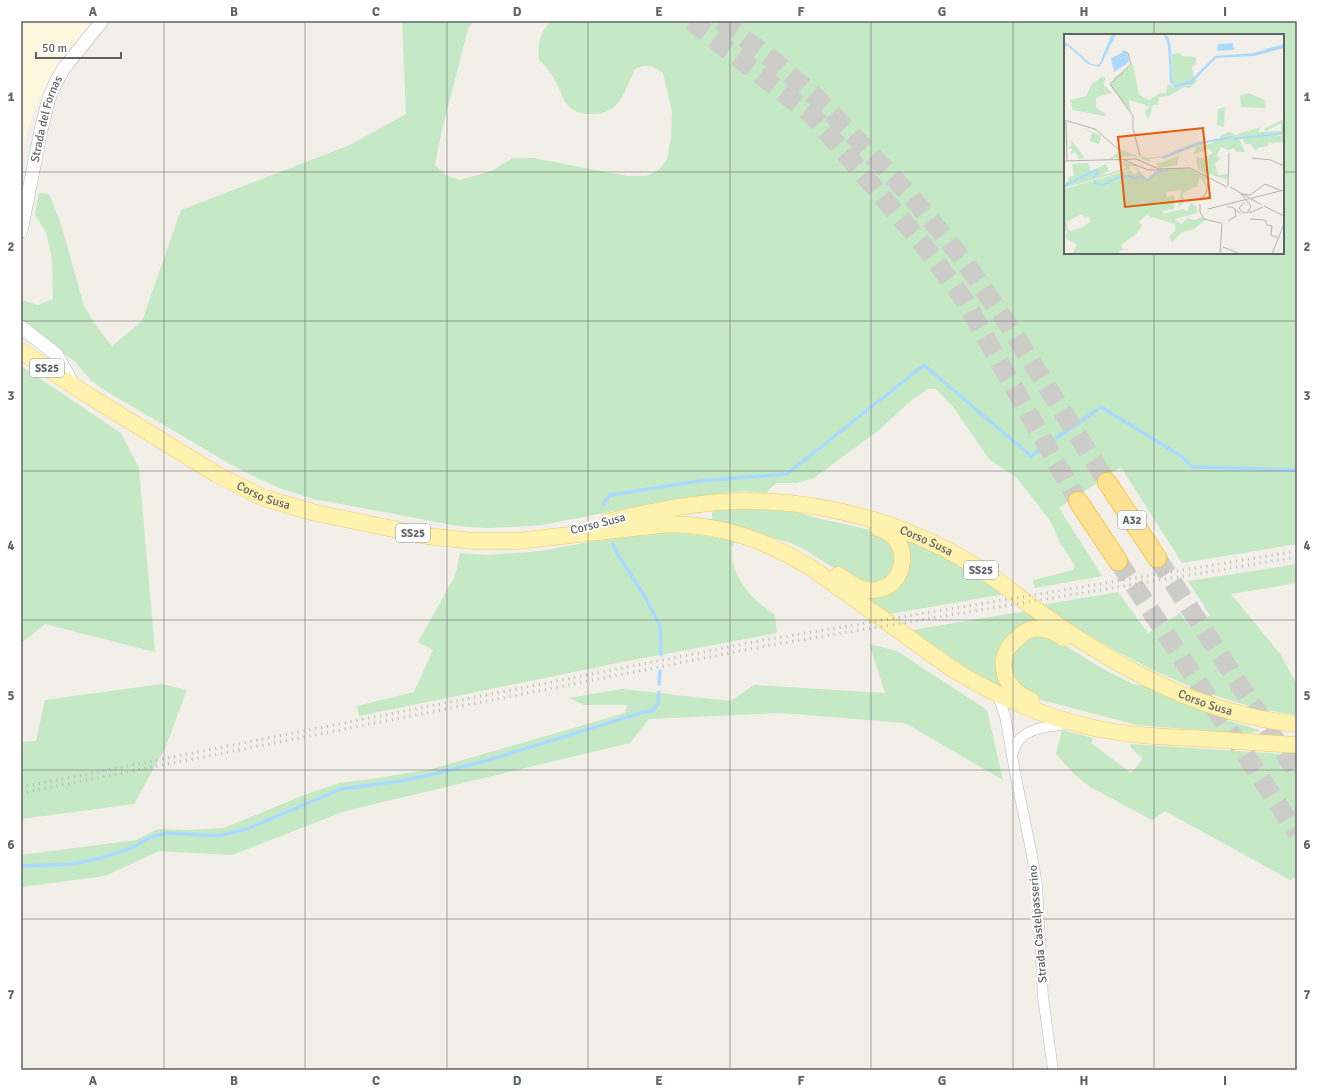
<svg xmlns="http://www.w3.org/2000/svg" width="1318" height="1091" font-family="Signika,sans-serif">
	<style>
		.commercial { fill: #fef7e0 }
		.green { fill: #c5e8c5; fill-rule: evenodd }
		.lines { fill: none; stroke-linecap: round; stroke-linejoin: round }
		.stream { stroke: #aadaff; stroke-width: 3.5 }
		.motorway-tunnel { stroke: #ccccc8; stroke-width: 19; stroke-dasharray: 19 10; stroke-linecap: butt }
		.minor-casing { stroke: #b5b8bc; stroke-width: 11 }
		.tertiary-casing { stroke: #b5b8bc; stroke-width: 14 }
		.primary-casing { stroke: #f2c960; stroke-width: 17 }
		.motorway-casing { stroke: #f9ab00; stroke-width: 20 }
		.minor { stroke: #fff; stroke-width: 10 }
		.tertiary { stroke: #fff; stroke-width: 13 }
		.primary { stroke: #fff2af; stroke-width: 16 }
		.motorway { stroke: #fde293; stroke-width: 19 }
		.rail { stroke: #b6b7b8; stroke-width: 3; stroke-dasharray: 1 5; stroke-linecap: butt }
		.grid { fill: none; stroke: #5f6368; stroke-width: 1; stroke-opacity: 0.55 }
		.labels { text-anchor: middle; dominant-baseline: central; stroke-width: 4; stroke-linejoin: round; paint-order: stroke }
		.shield { fill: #fff; stroke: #8f9295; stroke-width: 1 }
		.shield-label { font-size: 11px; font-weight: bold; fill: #5f6368 }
		.street-label { font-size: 12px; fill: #5f6368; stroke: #fff }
		.inset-river { fill: none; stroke: #aadaff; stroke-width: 2 }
		.inset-road { fill: none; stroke: #b3b3b1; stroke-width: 1 }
		.view { fill: #e8590c; fill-opacity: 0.15; stroke: #e8590c; stroke-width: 2 }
		.inset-edge { fill: none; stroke: #5f6368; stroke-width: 2 }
		.neatline { fill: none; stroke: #5f6368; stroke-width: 1.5 }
		.grid-label { font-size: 13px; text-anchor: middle; font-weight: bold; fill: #5f6368 }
	</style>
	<rect width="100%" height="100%" fill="#f1efe8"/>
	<!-- commercial -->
	<polygon class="commercial" points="21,21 94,21 48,84 33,114 25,140 21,169"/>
	<!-- green -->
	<g class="green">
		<path d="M 402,21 L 473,21 L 468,29 L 442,130 L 435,165 L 446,175 L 460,180 L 491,171 L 513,158 L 533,158 L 627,176 L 646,176 L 659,170 L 667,159 L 671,138 L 672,112 L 663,73 C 652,66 647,63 635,69 C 624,92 620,116 589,114 C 581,114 572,111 567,104 C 564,101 562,95 560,90 C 555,79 549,69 539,60 C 538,41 539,35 551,21 L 1297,21 L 1297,544 L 1182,563 L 1121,467 L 1059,508 L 1102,576 L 1035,588 L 1033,580 L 1073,570 L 1075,566 L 1060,543 L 1051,522 L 1017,478 L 989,459 L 953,407 L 936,389 L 928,389 L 913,399 L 879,430 L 814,478 L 797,483 L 776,483 L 766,493 L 745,491 L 723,493 L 671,500 L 542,525 L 512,527 L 487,528 L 458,526 L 314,499 L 282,489 L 257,478 L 230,464 L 101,388 L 91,380 L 74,361 L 21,323 L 21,300 L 38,305 L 53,299 L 52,259 L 46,232 L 35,215 L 39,193 L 49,194 L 61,224 L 84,306 L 94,323 L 112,346 L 142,321 L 181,210 L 350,145 L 406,114 ZM 1065,35 L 1283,35 L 1283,253 L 1065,253 Z"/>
		<polygon points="21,366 121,433 139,468 155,652 45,624 21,643"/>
		<polygon points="734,508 792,511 817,518 879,532 894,545 895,573 874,587 849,578 807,551 791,543 712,521 712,513 715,509"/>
		<path d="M 664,532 C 688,533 711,536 734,541 C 733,545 731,549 732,553 C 733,580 754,601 775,615 L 777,633 L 622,662 L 359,716 L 357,706 L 414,692 L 433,650 L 418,642 L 455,576 L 460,553 L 486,555 L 541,551 L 595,541 L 644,534 Z"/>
		<polygon points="897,534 959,563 1005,594 890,614 863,595 897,586"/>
		<path d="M 1297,564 L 1297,583 L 1231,594 L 1281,655 L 1297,685 L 1297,715 C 1203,703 1119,656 1041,605 L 1118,592 L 1148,633 L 1180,613 L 1191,628 L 1210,615 L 1188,581 Z"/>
		<polygon points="1026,611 1048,626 1008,641 1008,691 965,667 913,630"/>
		<polygon points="1038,636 1051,637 1103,669 1133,684 1150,687 1180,702 1214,716 1259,730 1259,731 1244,734 1137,725 1038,699 1013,681 1010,659 1016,648 1026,640"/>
		<polygon points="869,644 897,651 987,710 1003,780 905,723 781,713 649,719 630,743 345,811 232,855 159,851 105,876 21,887 21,855 136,840 158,829 187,830 224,828 304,795 339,783 378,778 432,769 625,713 627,705 584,705 569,698 622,689 730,701 754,685 885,693"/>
		<polygon points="162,684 187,690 166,746 134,804 21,819 21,742 36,741 45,700"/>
		<polygon points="1062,730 1093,738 1091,743 1131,773 1143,759 1130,747 1131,744 1297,755 1297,877 1290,880 1165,811 1152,820 1092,788 1075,775 1056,754"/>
	</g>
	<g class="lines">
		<!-- stream -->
		<g class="stream">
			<polyline points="603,504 610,495 699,481 787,474 924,365 1031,456 1101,407 1181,456 1192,467 1297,470"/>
			<polyline points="613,544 617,553 645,597 660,626 661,655"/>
			<polyline points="659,684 660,671"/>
			<polyline points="21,866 73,864 101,858 132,848 151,837 168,833 218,836 247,829 341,789 400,781 430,775 482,762 644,712 652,711 658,704 659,692"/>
		</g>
		<!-- motorway-tunnel -->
		<g class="motorway-tunnel">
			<polyline points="691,21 813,116 922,243 965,301 1078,501"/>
			<polyline points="721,21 774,61 819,100 910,195 962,258 1009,326 1107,482"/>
			<polyline points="1157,558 1297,773"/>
			<polyline points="1118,561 1297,833"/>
		</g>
		<defs>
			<g id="minor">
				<path d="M 997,694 L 1005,716 L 1012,755 C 1014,750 1016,744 1019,740 C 1030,727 1052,726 1067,724"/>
				<path d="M 1012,755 C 1019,799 1031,842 1037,886 L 1043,997 L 1053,1070"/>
			</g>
			<g id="tertiary">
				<path id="s1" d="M 21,231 L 41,130 L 49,98 L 55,84 L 64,68 L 102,21"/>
				<polyline points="21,327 56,354 74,386"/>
			</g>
			<g id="primary">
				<path id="s2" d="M 21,351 L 86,394 L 216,474 L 264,498 L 316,513 L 427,536 L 473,541 L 517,541 L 669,524 C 725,525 765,540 813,569 L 951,668 C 996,696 1047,719 1099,729 C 1129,735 1160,737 1190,738 C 1226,740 1261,743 1297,745"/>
				<path id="s3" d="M 607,522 C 651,511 705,500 751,501 C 828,502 902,523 969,562 C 996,577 1019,598 1045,616 C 1120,669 1204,715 1297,724"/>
				<path d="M 838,575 C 846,580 854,587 863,589 C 904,599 919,540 878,528"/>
				<path d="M 1031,700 C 1002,690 993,656 1019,637 C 1022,634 1027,630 1032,629 C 1043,627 1055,632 1064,638"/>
			</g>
			<g id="motorway">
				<polyline points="1107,482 1157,558"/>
				<polyline points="1078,501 1118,561"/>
			</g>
		</defs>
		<!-- minor casing -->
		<use href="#minor" class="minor-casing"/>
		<!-- tertiary casing -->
		<use href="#tertiary" class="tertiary-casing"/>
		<!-- primary casing -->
		<use href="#primary" class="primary-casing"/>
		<!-- motorway casing -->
		<use href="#motorway" class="motorway-casing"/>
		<!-- minor -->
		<use href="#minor" class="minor"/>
		<!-- tertiary -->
		<use href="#tertiary" class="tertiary"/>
		<!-- primary -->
		<use href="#primary" class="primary"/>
		<!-- motorway -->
		<use href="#motorway" class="motorway"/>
		<!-- rail -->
		<g class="rail">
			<polyline points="21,787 764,640 1297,551"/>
			<polyline points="21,793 765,646 1297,557"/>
		</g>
	</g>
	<!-- grid -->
	<path class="grid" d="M 164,21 L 164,1070M 305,21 L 305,1070M 447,21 L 447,1070M 588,21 L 588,1070M 730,21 L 730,1070M 871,21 L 871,1070M 1013,21 L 1013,1070M 1154,21 L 1154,35M 21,172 L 1065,172M 1283,172 L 1297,172M 1154,253 L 1154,1070M 21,321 L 1297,321M 21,471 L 1297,471M 21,620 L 1297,620M 21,770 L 1297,770M 21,919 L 1297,919"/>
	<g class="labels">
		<!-- shield labels -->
		<g class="shield">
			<rect x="30" y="359" width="34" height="18" rx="3"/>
			<rect x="1118" y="511" width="28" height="18" rx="3"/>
			<rect x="396" y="524" width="34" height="18" rx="3"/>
			<rect x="964" y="561" width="34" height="18" rx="3"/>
		</g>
		<g class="shield-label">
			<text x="47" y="368">SS25</text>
			<text x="1132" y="520">A32</text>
			<text x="413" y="533">SS25</text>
			<text x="981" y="570">SS25</text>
		</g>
		<!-- street labels -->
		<g class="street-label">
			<text stroke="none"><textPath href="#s1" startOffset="115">Strada del Fornas</textPath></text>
			<text stroke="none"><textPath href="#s2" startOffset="283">Corso Susa</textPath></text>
			<text transform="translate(598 524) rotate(-14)">Corso Susa</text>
			<text stroke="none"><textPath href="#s3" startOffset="327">Corso Susa</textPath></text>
			<text stroke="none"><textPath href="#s3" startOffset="651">Corso Susa</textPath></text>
			<text transform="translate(1038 924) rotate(-95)">Strada Castelpasserino</text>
		</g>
	</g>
	<!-- overview -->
	<g transform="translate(1064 34)">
		<rect width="220" height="220" fill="#f1efe8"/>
		<path d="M 116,19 L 118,22 L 132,23 L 132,30 L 128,33 L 130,43 L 125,48 L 111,51 L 108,46 L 108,20 ZM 69,30 L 75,61 L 85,66 L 94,60 L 102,59 L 104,50 L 111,54 L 125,51 L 131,45 L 134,46 L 126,54 L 120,53 L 105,62 L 95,63 L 94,71 L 89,71 L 84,86 L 81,78 L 87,71 L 82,73 L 82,71 L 65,66 L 67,79 L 46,51 L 51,44 ZM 38,43 L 41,44 L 40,51 L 48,59 L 32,63 L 32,74 L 41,79 L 41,82 L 9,76 L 6,66 L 22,62 L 28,50 ZM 184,59 L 201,66 L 202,74 L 177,73 L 176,62 ZM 161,73 L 160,93 L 153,91 L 154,75 ZM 220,85 L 220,99 L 210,103 L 220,101 L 220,108 L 204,109 L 204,112 L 193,114 L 192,117 L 187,110 L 181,110 L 179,105 L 175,105 L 181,118 L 172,118 L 170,114 L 165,116 L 157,113 L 153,121 L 156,124 L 151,130 L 154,141 L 165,140 L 163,146 L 145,140 L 145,142 L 134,135 L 132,123 L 139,124 L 149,119 L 145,115 L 129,121 L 132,113 L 149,109 L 148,107 L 101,123 L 105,123 L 85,125 L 86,128 L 78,125 L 76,121 L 83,124 L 99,122 L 125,111 L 156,105 L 157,101 L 166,98 L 171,101 L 197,93 L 194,98 L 217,97 L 217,89 L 202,97 L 200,95 ZM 18,93 L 37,102 L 35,110 L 26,107 L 28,99 ZM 6,106 L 14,114 L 20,124 L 15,125 L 11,117 L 7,121 L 8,115 L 3,114 L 8,111 ZM 57,116 L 72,121 L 73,124 L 68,122 L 45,125 ZM 118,121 L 115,122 L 113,131 L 95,134 L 92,130 ZM 57,127 L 75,132 L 65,132 L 66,135 L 0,154 L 5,143 L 10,142 L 8,130 L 24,129 L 27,137 L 42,130 L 45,137 L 36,142 L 62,134 ZM 75,133 L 73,135 L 83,145 L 90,139 L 108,134 L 126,135 L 143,144 L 141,145 L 142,152 L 136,143 L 133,152 L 119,159 L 120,168 L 114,174 L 117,156 L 102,158 L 103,164 L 108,161 L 111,164 L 110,175 L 98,177 L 99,180 L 119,175 L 123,177 L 127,169 L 133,173 L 133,179 L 110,185 L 117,190 L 124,184 L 130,186 L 138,183 L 141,186 L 130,195 L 118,198 L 108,208 L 105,202 L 111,197 L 111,190 L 82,181 L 75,188 L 78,192 L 71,201 L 57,211 L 59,215 L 65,215 L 55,217 L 56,220 L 8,220 L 13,210 L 2,205 L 3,195 L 0,198 L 0,155 L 66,136 L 71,141 L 74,138 L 71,134 ZM 18,180 L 21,184 L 25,183 L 27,187 L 17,194 L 5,197 L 2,188 Z" fill="#c5e8c5" fill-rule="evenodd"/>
		<path d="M 48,0 L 52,0 L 36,33 L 24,30 L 3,11 L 0,14 L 0,9 L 3,9 L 27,30 L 35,31 ZM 100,0 L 104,3 L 107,13 L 108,46 L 111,51 L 127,46 L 151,22 L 189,19 L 220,10 L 220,14 L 190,22 L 152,24 L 127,50 L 111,54 L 106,48 L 104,11 ZM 169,9 L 170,16 L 153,17 L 154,10 ZM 60,18 L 63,19 L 65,28 L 50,38 L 47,24 Z" fill="#aadaff"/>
		<path class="inset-river" d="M 169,105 L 220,99M 99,124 L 135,109 L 168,103M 30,146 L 32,150 L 39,151 L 54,143 L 66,142 L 72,145 L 77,142 L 84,147 L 92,139 L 104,136M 0,152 L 32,136 L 34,138 L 29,144"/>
		<path class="inset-road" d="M 58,17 L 64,19 L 67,30 L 46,50 L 69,82 L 69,94 L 76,122M 0,86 L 31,95 L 54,115M 2,88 L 3,126M 188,124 L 207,126 L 220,132M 60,126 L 84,136 L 98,136M 0,127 L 72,125 L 95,135 L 126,134 L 163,153M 164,152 L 165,119M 166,153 L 198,171M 177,160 L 187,172 L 184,178 L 179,179 L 175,174 L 181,168M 179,160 L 186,161 L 201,150 L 216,156M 137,167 L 142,159 L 145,144M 136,170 L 136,178 L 140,185 L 157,189M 200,172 L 220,182M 163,173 L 168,173 L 177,180M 144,175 L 220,156M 185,179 L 199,173M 186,185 L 201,186 L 203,191 L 208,192 L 207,201 L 214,204M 164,187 L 172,182 L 171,176M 159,213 L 176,220M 156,220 L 158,189M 208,220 L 220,190"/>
		<path class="view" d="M 139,94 L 146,164 L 61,173 L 54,103 Z"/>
		<rect width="220" height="220" class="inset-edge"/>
	</g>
	<!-- border -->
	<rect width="1318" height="1091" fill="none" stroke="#ffffff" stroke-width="44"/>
	<!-- scale -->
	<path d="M36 52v6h85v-6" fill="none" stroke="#5f6368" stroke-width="2"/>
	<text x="42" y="52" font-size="12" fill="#5f6368" stroke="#ffffff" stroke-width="3" paint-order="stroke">50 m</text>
	<rect x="22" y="22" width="1274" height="1047" class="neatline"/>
	<g class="grid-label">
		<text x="93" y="16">A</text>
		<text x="234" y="16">B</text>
		<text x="376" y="16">C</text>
		<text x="517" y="16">D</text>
		<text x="659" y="16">E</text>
		<text x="801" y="16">F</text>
		<text x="942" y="16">G</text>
		<text x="1084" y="16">H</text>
		<text x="1225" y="16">I</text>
		<text x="11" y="101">1</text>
		<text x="1307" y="101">1</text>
		<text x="11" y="251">2</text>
		<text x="1307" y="251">2</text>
		<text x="11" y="400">3</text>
		<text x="1307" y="400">3</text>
		<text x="11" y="550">4</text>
		<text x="1307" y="550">4</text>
		<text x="11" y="700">5</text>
		<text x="1307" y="700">5</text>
		<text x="11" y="849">6</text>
		<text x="1307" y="849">6</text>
		<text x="11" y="999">7</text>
		<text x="1307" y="999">7</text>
		<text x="93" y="1085">A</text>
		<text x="234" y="1085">B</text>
		<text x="376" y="1085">C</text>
		<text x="517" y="1085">D</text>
		<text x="659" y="1085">E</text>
		<text x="801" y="1085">F</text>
		<text x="942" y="1085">G</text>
		<text x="1084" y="1085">H</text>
		<text x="1225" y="1085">I</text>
	</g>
</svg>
